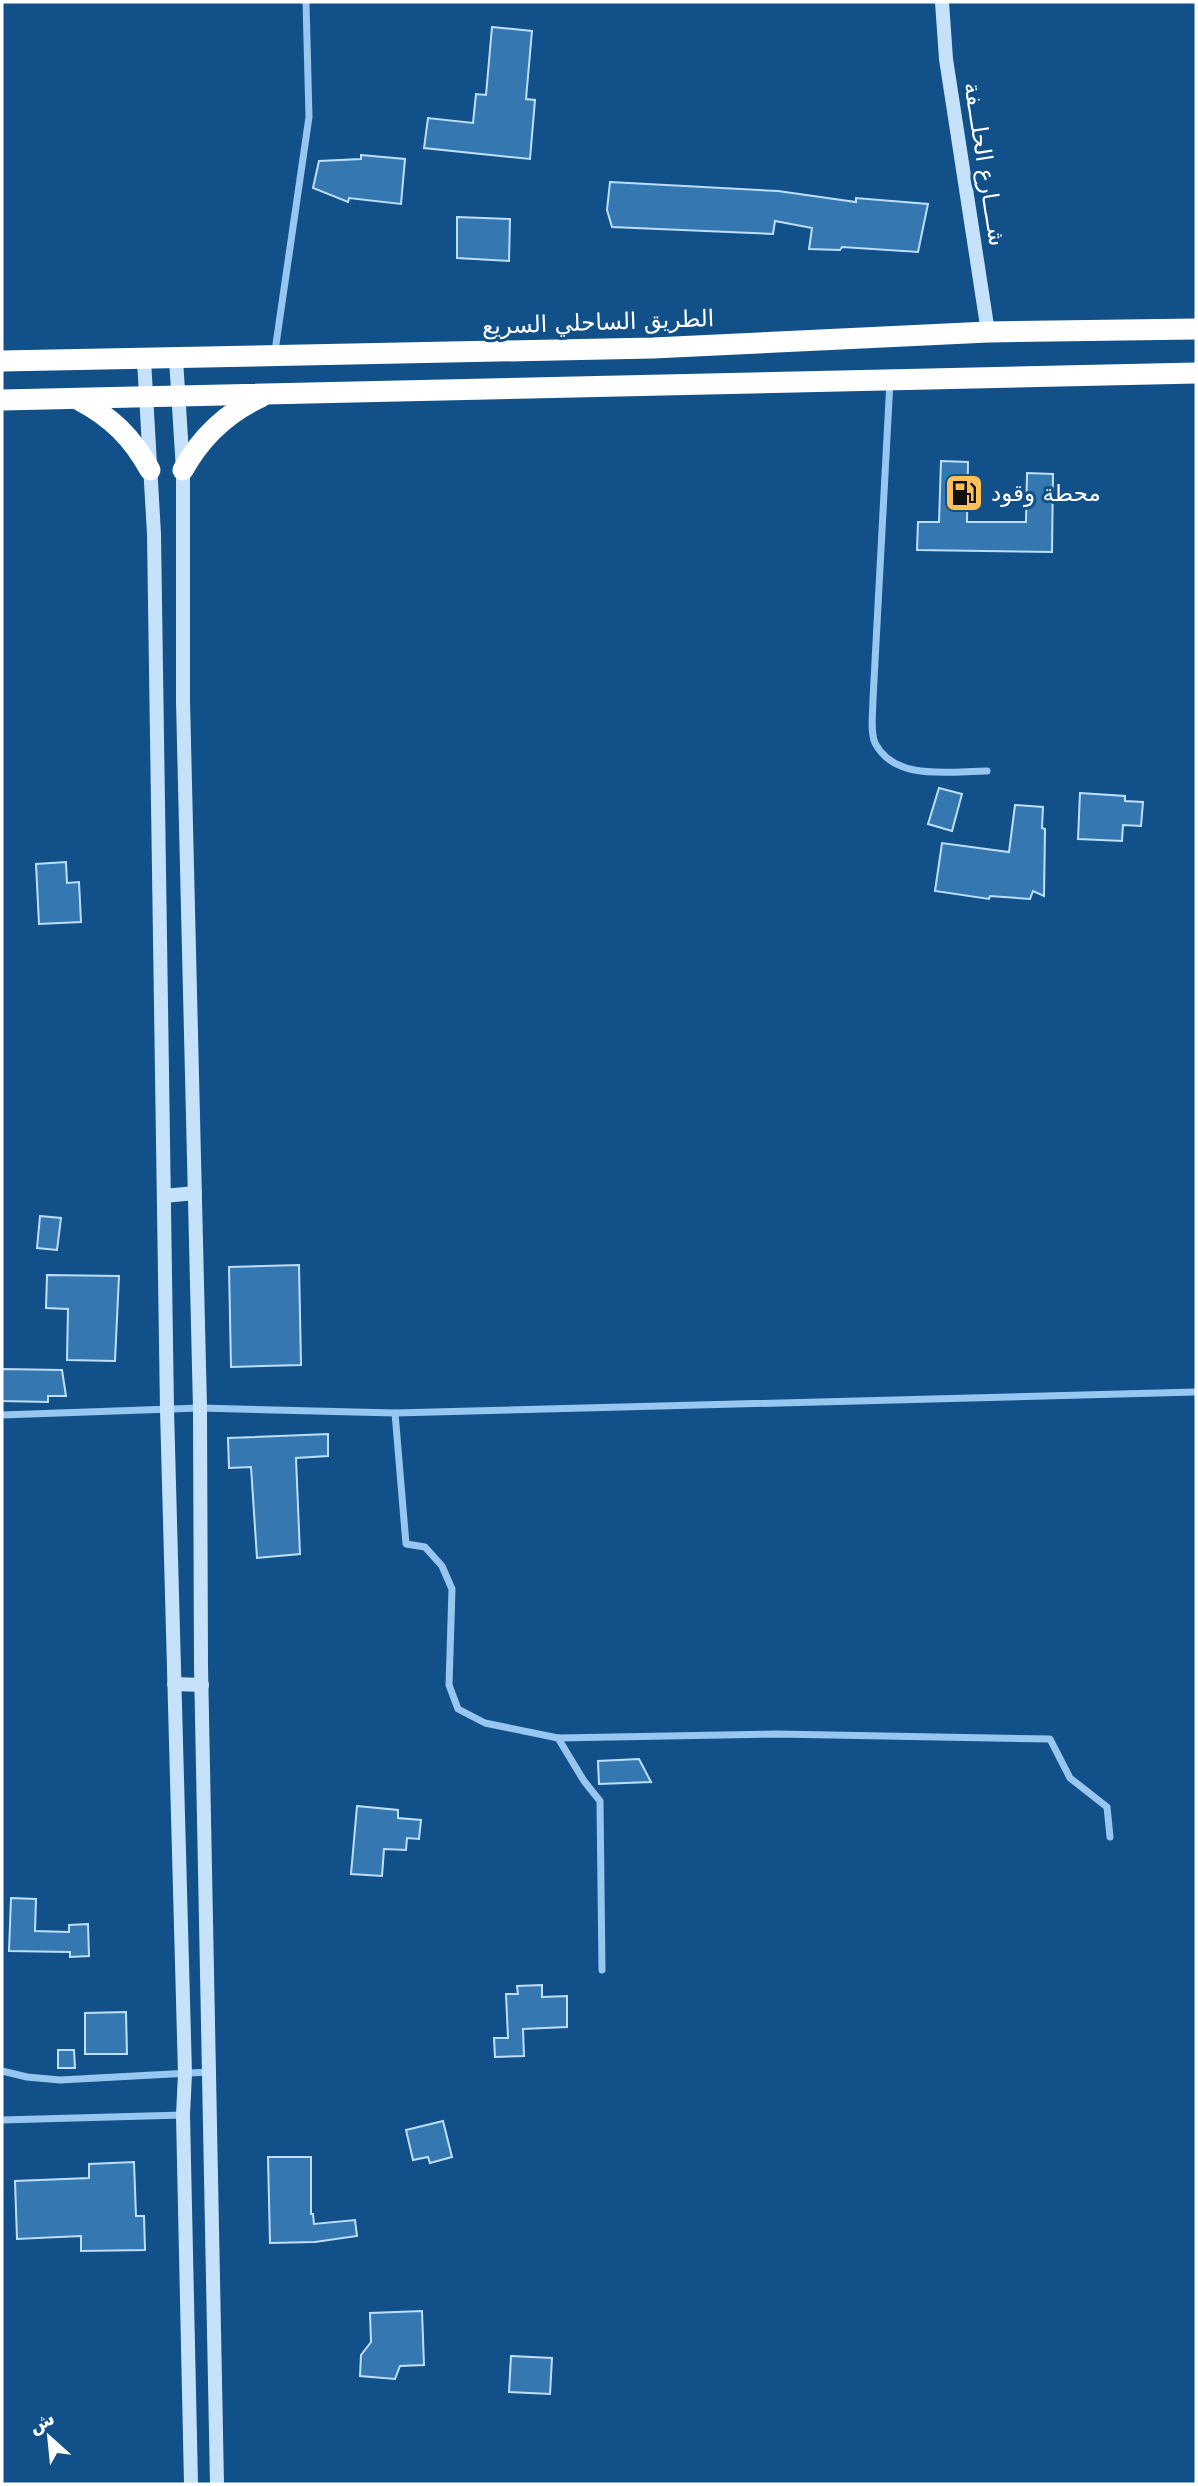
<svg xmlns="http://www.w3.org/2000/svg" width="1198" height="2486" font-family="'DejaVu Sans',Cairo,sans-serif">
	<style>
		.building { fill: #3578b1; stroke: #bedffc; stroke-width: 2 }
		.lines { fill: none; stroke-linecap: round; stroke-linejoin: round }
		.street { stroke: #97c7f0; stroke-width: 7 }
		.secondary { stroke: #c6e2fb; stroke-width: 14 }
		.highway { stroke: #fff; stroke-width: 21 }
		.labels { text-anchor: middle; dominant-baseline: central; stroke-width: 6; stroke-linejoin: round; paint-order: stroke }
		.street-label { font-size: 23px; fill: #fff; stroke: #125089 }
		.poi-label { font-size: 23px; fill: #fff; stroke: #125089; text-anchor: start }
	</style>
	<rect width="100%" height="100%" fill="#125089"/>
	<!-- building -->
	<g class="building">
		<polygon points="492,27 532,31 526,99 535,100 530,159 424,148 428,118 473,123 476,94 486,95"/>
		<polygon points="361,155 405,159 401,204 349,198 348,202 313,188 319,161 361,159"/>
		<polygon points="610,182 778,191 856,202 856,198 928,204 918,252 842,247 840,250 809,249 812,228 775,221 773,234 612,227 607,210"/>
		<polygon points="457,217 510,219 509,261 457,258"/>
		<polygon points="941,461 968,462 967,522 1026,522 1027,473 1053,474 1052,552 917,550 918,522 939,522"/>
		<polygon points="939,788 962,794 952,831 928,824"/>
		<polygon points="1080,793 1125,796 1125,801 1143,802 1141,826 1123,825 1122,841 1078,839"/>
		<polygon points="1015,805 1043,807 1042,828 1045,829 1044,896 1033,891 1030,899 990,896 989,899 935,891 942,843 1009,852"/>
		<polygon points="66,862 67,883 79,882 81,922 39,924 36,864"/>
		<polygon points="40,1216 61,1218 57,1250 37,1248"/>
		<polygon points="299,1265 301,1365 231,1367 229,1267"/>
		<polygon points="47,1275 119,1276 115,1361 67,1360 68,1309 46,1308"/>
		<polygon points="2,1369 62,1370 66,1396 48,1396 48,1402 2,1401"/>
		<polygon points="328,1434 328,1456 296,1458 300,1554 257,1558 251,1467 229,1468 228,1438"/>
		<polygon points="639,1759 651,1782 599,1784 598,1761"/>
		<polygon points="357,1806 398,1810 398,1818 421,1820 419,1839 407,1838 406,1850 384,1849 382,1876 351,1874"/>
		<polygon points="11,1898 36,1899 35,1931 69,1932 69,1925 88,1924 89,1956 70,1957 70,1952 9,1951"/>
		<polygon points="542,1985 542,1997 567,1996 567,2027 523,2029 524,2056 495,2057 494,2038 508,2038 506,1994 518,1994 517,1986"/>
		<polygon points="126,2012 127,2054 85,2054 85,2013"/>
		<polygon points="58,2050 74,2050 75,2068 58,2068"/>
		<polygon points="443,2121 452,2157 430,2163 428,2157 413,2160 406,2130"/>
		<polygon points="268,2157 311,2157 311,2214 313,2214 314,2224 355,2220 357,2236 315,2242 270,2243"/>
		<polygon points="134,2162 136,2216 144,2216 145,2250 81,2251 81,2236 17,2239 15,2181 89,2178 89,2164"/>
		<polygon points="422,2311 424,2365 400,2366 395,2379 360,2376 361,2355 371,2342 370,2313"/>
		<polygon points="511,2356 552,2358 550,2394 509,2392"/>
	</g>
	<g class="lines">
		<!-- street -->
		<g class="street">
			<polyline points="275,351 309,117 306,2"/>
			<path d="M 890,381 L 873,699 C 873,711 870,732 875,743 C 895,782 951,771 987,771"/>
			<polyline points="395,1413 406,1544 425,1547 442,1566 452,1589 449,1685 458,1709 485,1723 558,1738 777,1734 1050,1739 1070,1778 1107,1807 1110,1837"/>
			<polyline points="2,1415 200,1408 395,1413 1196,1392"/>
			<polyline points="558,1738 584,1781 600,1801 602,1970"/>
			<polyline points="2,2071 27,2077 60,2080 209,2072"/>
			<polyline points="2,2120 183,2115"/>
		</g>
		<!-- secondary -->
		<g class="secondary">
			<polyline points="942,2 946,59 988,332"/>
			<polyline points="176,359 183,470 183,701 200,1408 201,1665 217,2484"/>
			<polyline points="144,360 154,534 167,1410 185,2074 183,2115 191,2484"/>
			<polyline points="164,1196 195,1193"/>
			<polyline points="174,1684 202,1685"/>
		</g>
		<!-- highway -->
		<g class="highway">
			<polyline points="2,361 653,348 988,332 1196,329"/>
			<polyline points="2,400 1196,373"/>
			<path d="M 79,400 C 111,417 132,437 150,470"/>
			<path d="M 183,470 C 201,437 226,413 261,397"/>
		</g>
	</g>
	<!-- icons -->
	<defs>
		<symbol id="fuel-square" viewBox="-11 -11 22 22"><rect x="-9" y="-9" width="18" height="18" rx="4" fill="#ffc057" stroke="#125089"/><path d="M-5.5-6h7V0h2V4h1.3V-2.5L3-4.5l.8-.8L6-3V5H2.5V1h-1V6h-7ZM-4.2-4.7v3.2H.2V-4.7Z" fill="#111"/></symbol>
	</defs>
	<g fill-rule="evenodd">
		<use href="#fuel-square" x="942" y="471" width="44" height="44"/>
	</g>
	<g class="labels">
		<!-- street labels -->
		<g class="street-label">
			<text transform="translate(985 164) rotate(81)">شــــارع الحلـــفة</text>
			<text transform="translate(598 322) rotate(-2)">الطريق الساحلي السريع</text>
		</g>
		<!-- poi labels -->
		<g class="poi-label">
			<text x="991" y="493">محطة وقود</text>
		</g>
	</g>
	<!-- border -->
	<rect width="1198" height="2486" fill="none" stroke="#ffffff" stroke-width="7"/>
	<!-- north arrow -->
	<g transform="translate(49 2437) rotate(333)" stroke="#125089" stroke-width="5" paint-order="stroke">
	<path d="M0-5L12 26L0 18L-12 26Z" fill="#ffffff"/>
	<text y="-10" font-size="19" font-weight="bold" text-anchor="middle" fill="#ffffff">ش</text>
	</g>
</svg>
